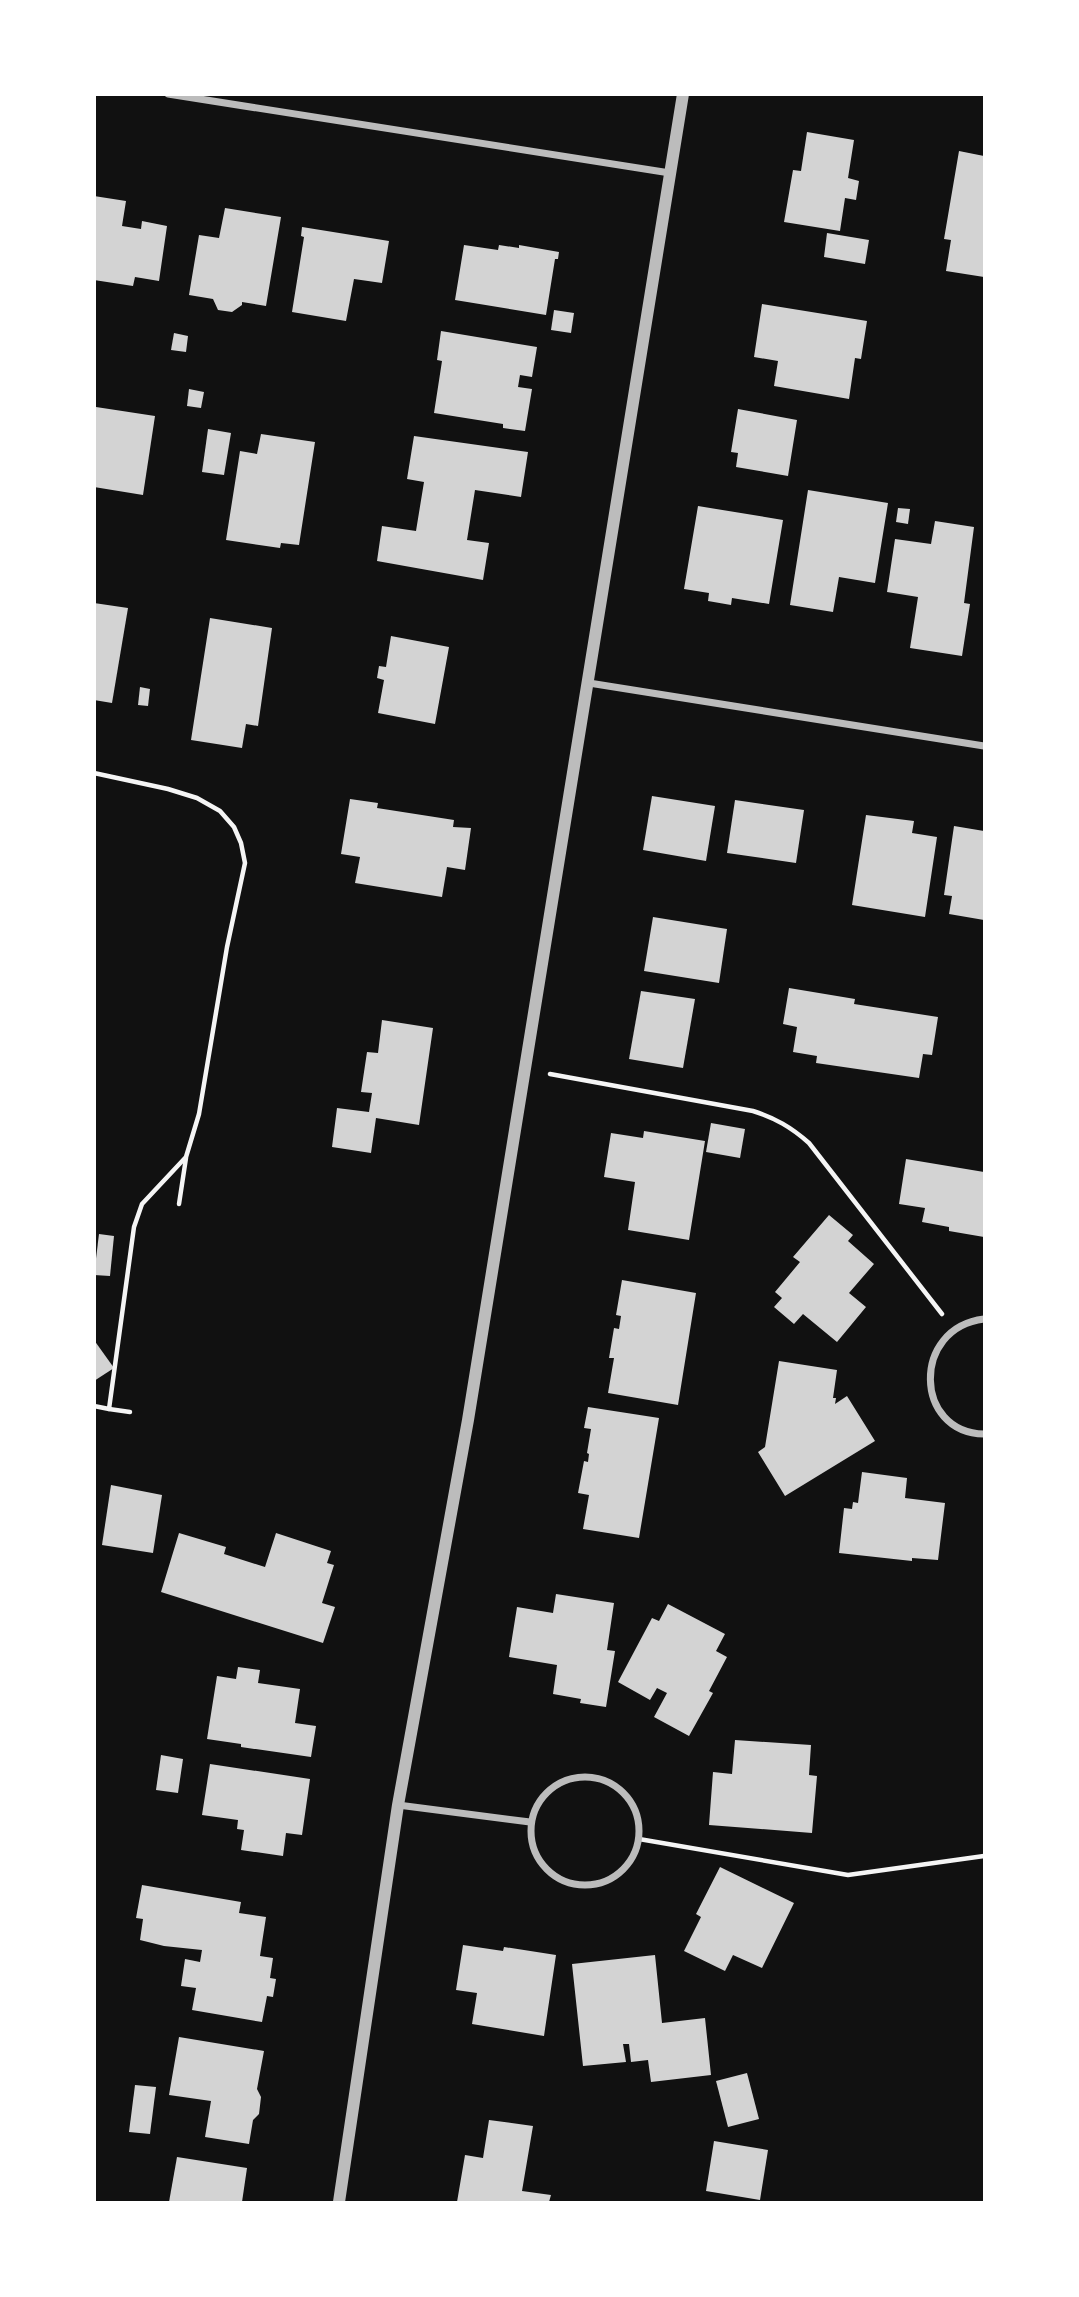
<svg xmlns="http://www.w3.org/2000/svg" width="1079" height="2297" font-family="'PT Sans Narrow',sans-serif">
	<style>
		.building { fill: #d3d3d3 }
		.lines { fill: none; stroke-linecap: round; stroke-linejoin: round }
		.path { stroke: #f5f5f5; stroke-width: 4.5 }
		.minor { stroke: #bcbcbc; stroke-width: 7 }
		.tertiary { stroke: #bcbcbc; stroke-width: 12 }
	</style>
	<rect width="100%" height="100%" fill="#111"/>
	<!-- building -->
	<g class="building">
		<polygon points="807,132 854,140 848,178 859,181 856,200 845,198 840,231 784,222 793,170 801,171"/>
		<polygon points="959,151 984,156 984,277 946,271 951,240 944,239"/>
		<polygon points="94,196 126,201 122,226 141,229 142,221 167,226 159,281 135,277 133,286 94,280"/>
		<polygon points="225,208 281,217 266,306 242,302 242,305 232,312 218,310 213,299 189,295 199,235 219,238"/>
		<polygon points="302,227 389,241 382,283 354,279 346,321 292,312 304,237 301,236"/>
		<polygon points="827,233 869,240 865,264 824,257"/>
		<polygon points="464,245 498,250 499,245 519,248 519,245 559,252 558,259 555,259 546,315 455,300"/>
		<polygon points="762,304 867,321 861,359 855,358 849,399 774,386 778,361 754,357"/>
		<polygon points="554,310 574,313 571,333 551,330"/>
		<polygon points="441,331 537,347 532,377 520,375 518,387 532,389 525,431 503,428 503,424 434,413 442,361 437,360"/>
		<polygon points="174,333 188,336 186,352 171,350"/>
		<polygon points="189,389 204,392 201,408 187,406"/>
		<polygon points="96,407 155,416 143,495 94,487"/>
		<polygon points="738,409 797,420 788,476 736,467 738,453 731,452"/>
		<polygon points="208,429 231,433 224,475 202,472"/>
		<polygon points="261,434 315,442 299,545 281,543 280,548 226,540 240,451 257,454"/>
		<polygon points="414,436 528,452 521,497 475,490 467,540 489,543 483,580 377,561 382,526 416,531 424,482 407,479"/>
		<polygon points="808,490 888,503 875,583 839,577 833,612 790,605"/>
		<polygon points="698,506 783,520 769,604 732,598 731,605 708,601 709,593 684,589"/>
		<polygon points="898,508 910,509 908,524 896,522"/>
		<polygon points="935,521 974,527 964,603 970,604 962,656 910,648 918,597 887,592 895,539 931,544"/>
		<polygon points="94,603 128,608 112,703 94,700"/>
		<polygon points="210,618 272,628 258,726 246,724 242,748 191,740"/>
		<polygon points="391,636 449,647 435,724 378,713 384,680 377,678 379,666 386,667"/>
		<polygon points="140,687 150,689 148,706 138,705"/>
		<polygon points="652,796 715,806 706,861 643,850"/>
		<polygon points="350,799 378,803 377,808 454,820 453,827 471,828 465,870 447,867 442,897 355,883 360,857 341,854"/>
		<polygon points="735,800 804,810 796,863 727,853"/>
		<polygon points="866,815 914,821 912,833 937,837 925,917 852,905"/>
		<polygon points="954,826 984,831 984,920 949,914 952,896 944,895"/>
		<polygon points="653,917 727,929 719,983 644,971"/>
		<polygon points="789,988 855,999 854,1004 938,1017 932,1055 923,1054 919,1078 816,1063 817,1056 793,1052 797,1027 783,1024"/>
		<polygon points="641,991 695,999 683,1068 629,1059"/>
		<polygon points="382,1020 433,1028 419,1125 376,1118 371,1153 332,1147 337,1108 369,1112 372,1093 361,1092 367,1052 378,1053"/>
		<polygon points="711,1123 745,1129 740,1158 706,1152"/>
		<polygon points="644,1131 705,1141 689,1240 628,1230 635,1182 604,1177 611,1133 643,1138"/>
		<polygon points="906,1159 984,1172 984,1237 949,1231 949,1227 922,1222 925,1208 899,1204"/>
		<polygon points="829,1215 853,1235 848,1241 874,1264 849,1293 866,1307 837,1342 803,1314 794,1324 774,1307 782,1298 775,1292 800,1262 793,1257"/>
		<polygon points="99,1234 114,1236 110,1276 94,1275"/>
		<polygon points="622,1280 696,1293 678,1405 608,1393 614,1358 609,1358 614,1328 619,1329 621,1316 616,1315"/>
		<polygon points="94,1340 114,1368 94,1381"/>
		<polygon points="779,1361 837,1370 833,1398 836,1398 835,1404 847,1396 875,1441 785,1496 758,1452 765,1447"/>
		<polygon points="588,1407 659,1418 639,1538 583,1529 589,1495 578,1493 584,1461 588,1462 589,1454 587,1453 591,1429 584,1428"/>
		<polygon points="862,1472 907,1478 905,1498 945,1503 938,1560 912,1558 912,1561 839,1553 844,1508 852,1509 853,1502 858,1503"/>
		<polygon points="111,1485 162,1495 153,1553 102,1545"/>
		<polygon points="179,1533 226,1547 224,1554 265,1567 276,1533 331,1551 327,1563 334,1565 322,1603 335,1607 323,1643 161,1592"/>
		<polygon points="556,1594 614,1603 607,1650 615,1651 606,1707 580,1703 581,1699 553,1694 557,1665 509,1657 517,1607 553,1613"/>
		<polygon points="668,1604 725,1634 716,1651 727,1657 709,1691 713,1693 689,1736 654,1717 667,1693 657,1688 650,1700 618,1682 652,1618 659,1621"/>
		<polygon points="238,1667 260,1670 258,1683 300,1689 295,1723 316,1726 311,1757 241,1747 241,1744 207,1739 217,1676 236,1679"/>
		<polygon points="735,1740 811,1745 809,1775 817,1776 812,1833 709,1825 713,1772 732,1774"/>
		<polygon points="161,1755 183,1759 178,1793 156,1790"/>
		<polygon points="210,1764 310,1779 302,1835 286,1833 283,1856 241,1850 244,1830 237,1829 238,1820 202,1815"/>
		<polygon points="720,1867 794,1903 762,1968 733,1955 725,1971 684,1951 701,1917 696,1914"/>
		<polygon points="142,1885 241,1902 239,1913 266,1917 260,1956 273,1958 270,1978 276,1979 273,1997 267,1996 262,2022 192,2010 196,1988 181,1986 185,1959 200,1962 202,1950 164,1946 140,1940 143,1919 136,1918"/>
		<polygon points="463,1945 503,1951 504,1947 556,1955 544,2036 472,2024 477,1993 456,1990"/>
		<polygon points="655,1955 662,2023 705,2018 711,2075 651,2082 648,2060 631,2062 629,2044 623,2044 626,2062 583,2066 572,1964"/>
		<polygon points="179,2037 264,2051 257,2089 261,2097 259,2114 253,2120 249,2144 205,2137 211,2101 169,2095"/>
		<polygon points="747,2073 759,2119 728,2127 716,2081"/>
		<polygon points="135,2085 156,2087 150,2134 129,2132"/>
		<polygon points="489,2120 533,2126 522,2191 551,2195 549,2202 457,2202 465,2155 483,2158"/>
		<polygon points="714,2141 768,2150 760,2200 706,2191"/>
		<polygon points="177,2157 247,2168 242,2202 169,2202"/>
	</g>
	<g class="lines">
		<!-- path -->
		<g class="path">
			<polyline points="94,773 168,789 197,798 220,811 234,827 241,843 245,863 227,947 199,1114 186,1157 142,1204 134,1227 109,1409 94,1406"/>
			<path d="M 550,1074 L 753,1111 C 775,1118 791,1127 809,1143 L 942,1314"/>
			<polyline points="179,1204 186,1158"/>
			<polyline points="109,1409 130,1412"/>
			<polyline points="639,1839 848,1875 984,1856"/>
		</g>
		<!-- minor -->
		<g class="minor">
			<polyline points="168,94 670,173"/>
			<polyline points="589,683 984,746"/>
			<path d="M 984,1319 C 911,1328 914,1433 984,1434"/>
			<circle cx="585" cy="1831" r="54"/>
			<polyline points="398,1805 530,1822"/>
		</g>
		<!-- tertiary -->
		<polyline class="tertiary" points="339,2202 398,1805 468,1420 683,94"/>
	</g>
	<!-- border -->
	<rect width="1079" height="2297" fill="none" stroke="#ffffff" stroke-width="192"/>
</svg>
